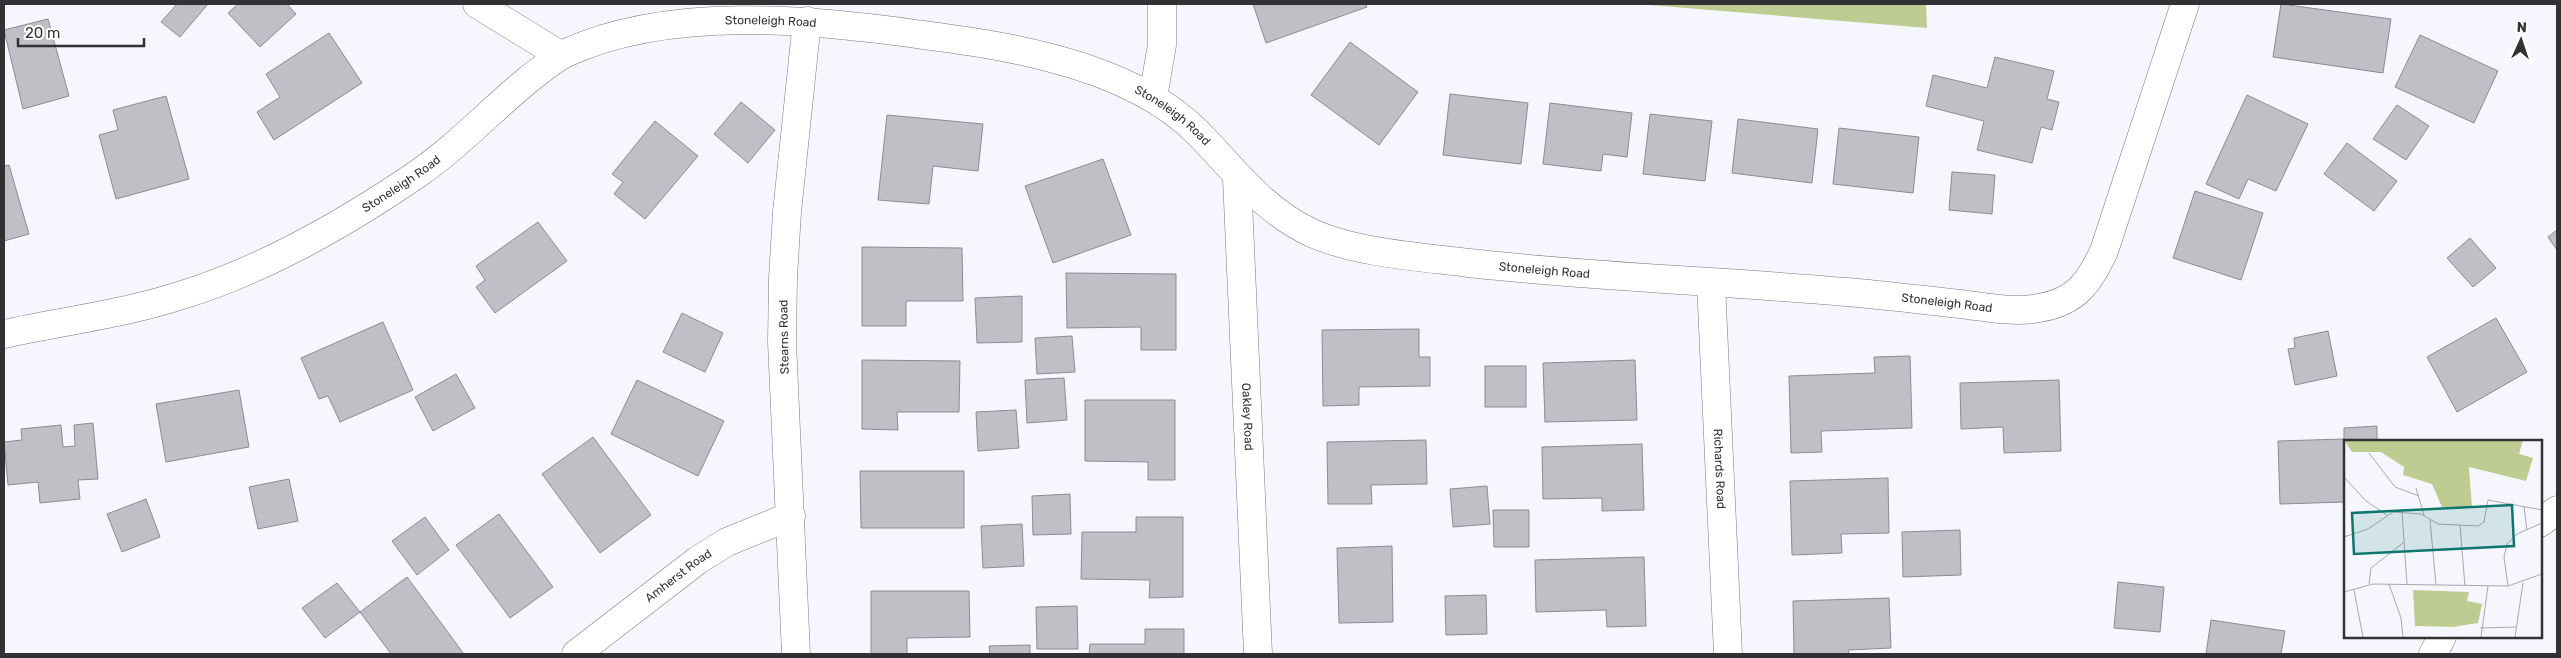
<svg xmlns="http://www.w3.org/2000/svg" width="2561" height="658" font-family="Rubik,sans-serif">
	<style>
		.green { fill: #becc91 }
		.building { fill: #bfc0c6; stroke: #8b8c92 }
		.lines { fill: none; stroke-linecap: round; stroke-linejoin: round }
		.minor-casing { stroke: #78797f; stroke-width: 29 }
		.minor { stroke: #fff; stroke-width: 28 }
		.labels { text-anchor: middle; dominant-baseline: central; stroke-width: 5; stroke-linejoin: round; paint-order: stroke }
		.street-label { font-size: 12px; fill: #323235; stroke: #fff }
		.inset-road { fill: none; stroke: #a8a8ae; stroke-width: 1 }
		.view { fill: #0f766e; fill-opacity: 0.15; stroke: #0f766e; stroke-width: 2.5 }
		.inset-edge { fill: none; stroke: #323235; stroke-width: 2.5 }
	</style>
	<rect width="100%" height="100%" fill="#f6f7fe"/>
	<!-- green -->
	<polygon class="green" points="1637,4 1926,4 1927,28"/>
	<!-- building -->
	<g class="building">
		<polygon points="177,4 208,4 180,37 161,22"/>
		<polygon points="238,4 287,4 296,14 260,47 228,13"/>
		<polygon points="1253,4 1366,4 1367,7 1266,43"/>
		<polygon points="2281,4 2391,19 2383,73 2273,57"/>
		<polygon points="48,19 69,96 23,109 4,30"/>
		<polygon points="329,33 362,83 274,140 257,112 280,97 266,74"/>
		<polygon points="2420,35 2498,71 2474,123 2395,87"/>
		<polygon points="1350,42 1418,92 1379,145 1311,95"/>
		<polygon points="1995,57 2054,71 2047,99 2059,102 2052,130 2041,127 2032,163 1977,150 1984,121 1926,106 1933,75 1987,88"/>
		<polygon points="1450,94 1528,103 1521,164 1443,155"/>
		<polygon points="2247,95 2308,124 2276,191 2248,179 2239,199 2206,184"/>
		<polygon points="166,96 189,179 116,199 99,135 118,130 113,110"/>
		<polygon points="741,102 775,130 748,163 714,134"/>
		<polygon points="1550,103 1632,113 1627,157 1603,154 1601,171 1543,164"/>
		<polygon points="2397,105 2429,126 2406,160 2373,139"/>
		<polygon points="1650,114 1712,121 1705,181 1643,174"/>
		<polygon points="887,115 983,124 978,171 933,166 929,204 878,200"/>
		<polygon points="1738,119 1818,129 1812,183 1732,173"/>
		<polygon points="655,121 698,156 645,219 614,194 623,182 612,174"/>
		<polygon points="1839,128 1919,137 1913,193 1833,184"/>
		<polygon points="2347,143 2397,181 2374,211 2324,174"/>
		<polygon points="1103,159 1131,235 1053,263 1025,186"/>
		<polygon points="9,165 29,234 4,241 4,166"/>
		<polygon points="1952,172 1995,175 1992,214 1949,210"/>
		<polygon points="2195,191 2263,213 2241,280 2173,258"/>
		<polygon points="538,222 567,261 495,313 476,287 485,280 476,266"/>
		<polygon points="2557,230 2557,250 2548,237"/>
		<polygon points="2470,238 2496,268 2473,287 2447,258"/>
		<polygon points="862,247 962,248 963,301 906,301 906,326 862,326"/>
		<polygon points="1066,273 1176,274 1176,350 1141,350 1141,327 1067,328"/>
		<polygon points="1022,296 1022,342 977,343 975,298"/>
		<polygon points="682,313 723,333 705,372 663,352"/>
		<polygon points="2496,318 2527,372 2457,412 2427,357"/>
		<polygon points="383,322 413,390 340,422 328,396 319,399 301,358"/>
		<polygon points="1419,329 1419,357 1430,357 1430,386 1359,387 1359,405 1323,406 1322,330"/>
		<polygon points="2328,331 2337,376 2295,385 2288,349 2295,348 2294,338"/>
		<polygon points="1072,336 1075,372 1037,374 1035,338"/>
		<polygon points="1910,356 1912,428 1821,431 1822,452 1791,453 1789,376 1875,373 1874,357"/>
		<polygon points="862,360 960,361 959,412 897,412 898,430 862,429"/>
		<polygon points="1635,360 1637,420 1545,422 1543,363"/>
		<rect x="1485" y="366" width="41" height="41"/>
		<polygon points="456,374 475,408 433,431 415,397"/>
		<polygon points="1064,378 1067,420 1027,423 1025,380"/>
		<polygon points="637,380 724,421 698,476 611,434"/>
		<polygon points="2059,380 2061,451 2004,453 2003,427 1961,429 1960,383"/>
		<polygon points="239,390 249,447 166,462 156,404"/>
		<polygon points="1085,400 1175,400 1175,480 1148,480 1148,462 1085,461"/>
		<polygon points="1016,410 1019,448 978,451 976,412"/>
		<polygon points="93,423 98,479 78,480 80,499 40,503 38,482 8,485 4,442 22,440 21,429 61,425 63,447 75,446 74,425"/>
		<polygon points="2377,426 2377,442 2345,442 2345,502 2280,504 2278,441 2344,439 2344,428"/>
		<polygon points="593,437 651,515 600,553 542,474"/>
		<polygon points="1426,440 1427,484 1371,485 1372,504 1328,504 1327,442"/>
		<polygon points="1642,444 1644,510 1602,511 1602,498 1543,499 1542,447"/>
		<polygon points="860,471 964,471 964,528 861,528"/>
		<polygon points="1888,478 1889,533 1841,534 1842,553 1792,555 1790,481"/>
		<polygon points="289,479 298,521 258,529 249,487"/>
		<polygon points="1487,486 1490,524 1453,527 1450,489"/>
		<polygon points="1070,494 1071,534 1033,535 1032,496"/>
		<polygon points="146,499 160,537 122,552 107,514"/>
		<polygon points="1493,510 1529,510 1529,547 1494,547"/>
		<polygon points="499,514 553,587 510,618 456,545"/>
		<polygon points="425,517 449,550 417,575 392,541"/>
		<polygon points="1136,517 1183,517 1183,597 1149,598 1150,580 1081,579 1082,532 1136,532"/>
		<polygon points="1022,524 1024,566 983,568 981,526"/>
		<polygon points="1960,530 1961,575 1903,577 1902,532"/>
		<polygon points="1392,546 1393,622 1339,623 1337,548"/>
		<polygon points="1644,557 1646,626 1607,627 1606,610 1536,612 1535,560"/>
		<polygon points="407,577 464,654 391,654 360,612"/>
		<polygon points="2118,582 2164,587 2160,632 2114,628"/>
		<polygon points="337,583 360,612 325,638 302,608"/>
		<polygon points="871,591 969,591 970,637 907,638 907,654 871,654"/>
		<polygon points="1486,595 1487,634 1446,635 1445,596"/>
		<polygon points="1889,598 1891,648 1848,650 1849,654 1794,654 1793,601"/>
		<polygon points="1077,606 1078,649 1037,649 1036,607"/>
		<polygon points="2211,620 2285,631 2281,654 2206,654"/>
		<polygon points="1145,629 1184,629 1184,654 1089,654 1090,644 1145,644"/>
		<polygon points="1030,645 1030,654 990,654 989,646"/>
	</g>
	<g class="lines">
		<defs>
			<g id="minor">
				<polyline points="477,4 560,55"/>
				<polyline points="1153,97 1162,45 1162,4"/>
				<path id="s1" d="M 1237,178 L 1258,654"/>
				<path id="s2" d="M 1711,283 L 1728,654"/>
				<path id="s3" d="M 4,334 C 63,321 124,314 182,295 C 266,269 344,224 416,175 C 457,147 491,110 529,79 C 541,70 553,59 566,53 C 668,6 807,19 916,34 C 961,40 1007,46 1051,58 C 1105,72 1162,95 1201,136 C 1236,172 1264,211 1312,233 C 1356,253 1421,257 1469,263 C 1594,277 1720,281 1846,292 C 1884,295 1922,300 1960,304 C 1986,307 2013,313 2039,308 C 2076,302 2089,283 2104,251 L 2185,4"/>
				<polyline points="2540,523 2557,510"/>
				<path id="s4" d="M 576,654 L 698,560 L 727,542 L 791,516"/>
				<polyline points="796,654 782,342 783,278 787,212 807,21"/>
				<polyline points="2433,654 2442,637"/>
			</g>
		</defs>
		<!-- minor casing -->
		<use href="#minor" class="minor-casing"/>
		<!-- minor -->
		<use href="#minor" class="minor"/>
	</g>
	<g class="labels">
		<!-- street labels -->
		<g class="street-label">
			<text stroke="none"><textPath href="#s3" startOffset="849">Stoneleigh Road</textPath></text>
			<text stroke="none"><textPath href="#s3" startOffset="1268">Stoneleigh Road</textPath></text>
			<text stroke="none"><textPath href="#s3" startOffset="429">Stoneleigh Road</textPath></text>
			<text stroke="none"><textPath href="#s3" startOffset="1688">Stoneleigh Road</textPath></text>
			<text stroke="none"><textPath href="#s3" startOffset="2092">Stoneleigh Road</textPath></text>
			<text transform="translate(784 337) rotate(-91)">Stearns Road</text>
			<text stroke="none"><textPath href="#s1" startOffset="239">Oakley Road</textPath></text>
			<text stroke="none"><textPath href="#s2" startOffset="186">Richards Road</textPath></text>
			<text stroke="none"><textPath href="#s4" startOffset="129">Amherst Road</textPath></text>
		</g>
	</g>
	<!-- overview -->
	<g transform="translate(2344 440)">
		<rect width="198" height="198" fill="#f6f7fe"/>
		<path d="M 0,0 L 179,0 L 175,14 L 189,18 L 182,41 L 125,27 L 128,68 L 98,67 L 88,44 L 59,35 L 60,27 L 37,12 L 8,12 ZM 69,150 L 125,152 L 123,161 L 138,164 L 134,183 L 109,187 L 71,186 Z" fill="#becc91"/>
		<path class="inset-road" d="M 25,13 L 51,47 L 75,56M 0,37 L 22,61 L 43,75M 72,48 L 80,75M 180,67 L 183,90M 58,72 L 63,144M 86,80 L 92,145M 116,85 L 121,146M 0,97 L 24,89 L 49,72 L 77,74 L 94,84 L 134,86 L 140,82 L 144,60 L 198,70M 25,144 L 27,128 L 59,103M 45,144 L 57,178 L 59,197M 164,146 L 160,117 L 163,104 L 173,94 L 198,83M 10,150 L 19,197M 0,152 L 29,144 L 164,146 L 198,134M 136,188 L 173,187M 137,197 L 144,146M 171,197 L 179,143"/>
		<path class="view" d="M 168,65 L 170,106 L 10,114 L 8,73 Z"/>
		<rect width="198" height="198" class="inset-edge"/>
	</g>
	<!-- border -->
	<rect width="2561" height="658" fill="none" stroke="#323235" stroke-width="10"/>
	<!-- north arrow -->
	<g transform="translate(2521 40) rotate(3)" stroke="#ffffff" stroke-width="4" paint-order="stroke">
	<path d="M0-4L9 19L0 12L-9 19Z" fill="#323235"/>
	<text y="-8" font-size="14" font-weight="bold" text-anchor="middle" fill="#323235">N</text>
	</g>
	<!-- scale -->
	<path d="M18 38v8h126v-8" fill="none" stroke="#323235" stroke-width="2.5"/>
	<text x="25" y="38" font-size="15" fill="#323235" stroke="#ffffff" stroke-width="4" paint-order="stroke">20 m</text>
</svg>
